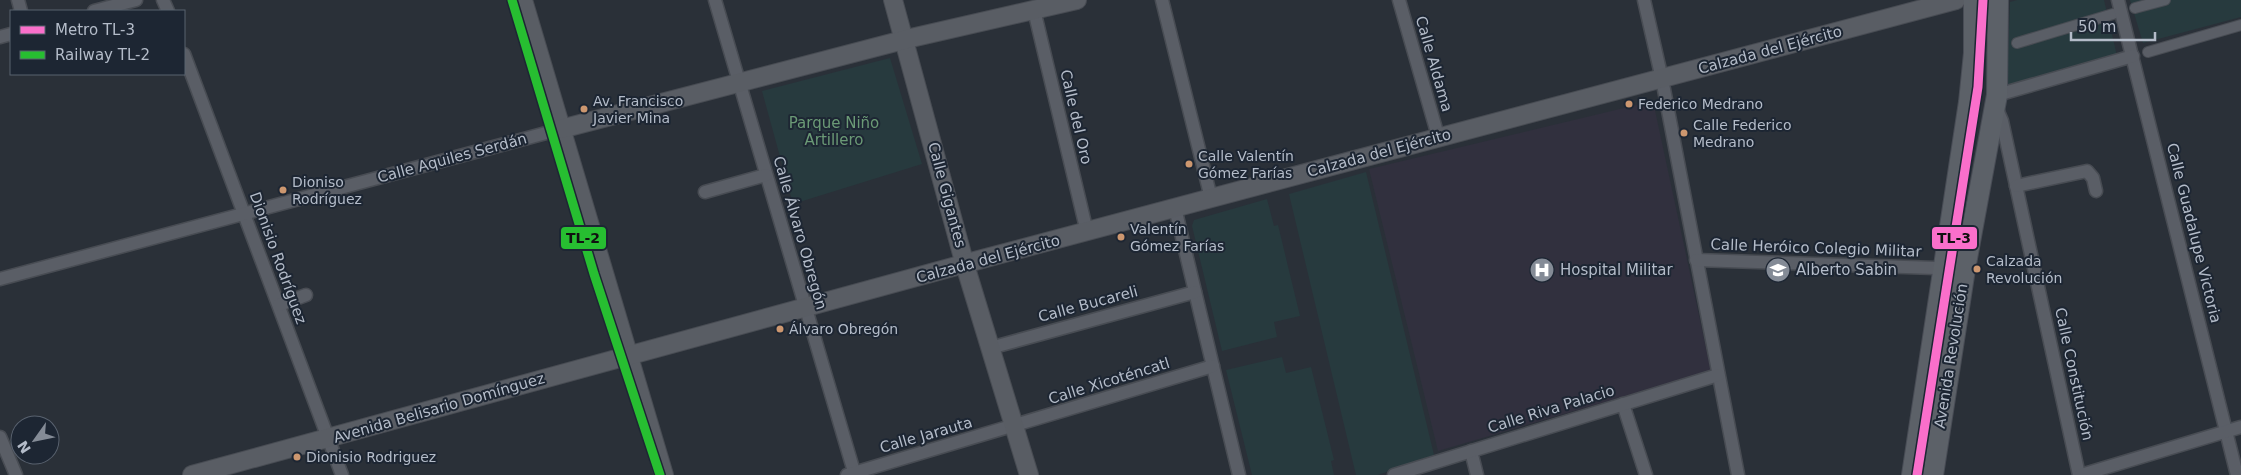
<svg xmlns="http://www.w3.org/2000/svg" width="2241" height="475" font-family="'DejaVu Sans',sans-serif">
	<style>
		.medical { fill: #31303e }
		.green { fill: #273a3e }
		.lines { fill: none; stroke-linecap: round; stroke-linejoin: round }
		.pedestrian-casing { stroke: #484c53; stroke-width: 12 }
		.minor-casing { stroke: #484c53; stroke-width: 15 }
		.secondary-casing { stroke: #484c53; stroke-width: 20 }
		.primary-casing { stroke: #484c55; stroke-width: 22 }
		.pedestrian { stroke: #5a5e66; stroke-width: 10 }
		.minor { stroke: #5a5e66; stroke-width: 12 }
		.secondary { stroke: #595d64; stroke-width: 18 }
		.primary { stroke: #5c6168; stroke-width: 20 }
		.rail-1-casing { stroke: #1d2633; stroke-width: 12 }
		.rail-1 { stroke: #27be31; stroke-width: 9 }
		.metro-1-casing { stroke: #1d2633; stroke-width: 12 }
		.metro-1 { stroke: #fa6fcb; stroke-width: 9 }
		.bus-dot { fill: #cd976f; stroke: #1d2633; stroke-width: 2 }
		.labels { text-anchor: middle; dominant-baseline: central; stroke-width: 4; stroke-linejoin: round; paint-order: stroke }
		.bus-label { font-size: 14px; fill: #b4bcc9; stroke: #1d2633; text-anchor: start }
		.street-label { font-size: 15px; fill: #b4bcc9; stroke: #1d2633 }
		.park-label { font-size: 15px; fill: #6b9a76; stroke: #1d2633 }
		.poi-label { font-size: 15px; fill: #b4bcc9; stroke: #1d2633; text-anchor: start }
		.line-badge { stroke: #1d2633; stroke-width: 2 }
		.pale-badge-label { font-size: 14px; text-anchor: middle; font-weight: bold; fill: #111 }
	</style>
	<rect width="100%" height="100%" fill="#2a3038"/>
	<!-- medical -->
	<polygon class="medical" points="1653,101 1711,371 1438,451 1369,169"/>
	<!-- green -->
	<g class="green">
		<polygon points="2017,0 2104,0 2117,56 2007,85 2010,2"/>
		<polygon points="2130,0 2241,0 2241,17 2143,43"/>
		<polygon points="890,58 922,164 793,204 762,91"/>
		<polygon points="1366,172 1434,455 1378,475 1356,475 1289,194"/>
		<polygon points="1267,199 1274,226 1278,225 1300,316 1274,322 1277,337 1222,351 1192,226 1194,220"/>
		<polygon points="1282,357 1286,373 1311,367 1334,460 1331,461 1334,475 1252,475 1226,370"/>
	</g>
	<g class="lines">
		<defs>
			<g id="pedestrian">
				<polyline points="2135,8 2165,0"/>
				<polyline points="2017,43 2113,14"/>
				<polyline points="2148,52 2241,25"/>
			</g>
			<g id="minor">
				<polyline points="18,0 21,11"/>
				<polyline points="163,0 168,11"/>
				<polyline points="715,0 855,475"/>
				<polyline points="1162,0 1211,198"/>
				<polyline points="1399,0 1438,136"/>
				<polyline points="1644,0 1662,79 1738,475"/>
				<polyline points="2118,0 2237,475"/>
				<polyline points="1034,10 1087,232"/>
				<polyline points="94,11 136,0"/>
				<polyline points="0,37 11,34"/>
				<polyline points="184,54 342,475"/>
				<polyline points="1997,95 2133,56"/>
				<polyline points="1996,107 2002,121 2079,475"/>
				<polyline points="2016,186 2087,171 2093,178 2096,191"/>
				<polyline points="705,192 766,175"/>
				<polyline points="1175,208 1239,475"/>
				<polyline points="1696,260 1965,269"/>
				<polyline points="0,279 561,129"/>
				<polyline points="279,305 306,295"/>
				<polyline points="990,348 1195,292"/>
				<polyline points="1623,404 1646,475"/>
				<polyline points="0,437 16,475"/>
				<polyline points="1471,451 1477,475"/>
				<polyline points="847,475 1213,366"/>
				<polyline points="1394,475 1718,375"/>
				<polyline points="2081,475 2241,427"/>
			</g>
			<g id="secondary">
				<polyline points="523,0 664,475"/>
				<polyline points="893,0 965,265 1029,475"/>
				<polyline points="561,129 911,38 1077,0"/>
				<polyline points="192,475 971,262 1956,0"/>
			</g>
			<g id="primary">
				<polyline points="1912,475 1969,102 1974,53 1974,0"/>
				<polyline points="1933,475 1965,269 1997,95 1998,0"/>
			</g>
		</defs>
		<!-- pedestrian casing -->
		<use href="#pedestrian" class="pedestrian-casing"/>
		<!-- minor casing -->
		<use href="#minor" class="minor-casing"/>
		<!-- secondary casing -->
		<use href="#secondary" class="secondary-casing"/>
		<!-- primary casing -->
		<use href="#primary" class="primary-casing"/>
		<!-- pedestrian -->
		<use href="#pedestrian" class="pedestrian"/>
		<!-- minor -->
		<use href="#minor" class="minor"/>
		<!-- secondary -->
		<use href="#secondary" class="secondary"/>
		<!-- primary -->
		<use href="#primary" class="primary"/>
		<defs>
			<polyline id="rail-1" points="512,0 594,274 660,475"/>
		</defs>
		<!-- rail-1 casing -->
		<use href="#rail-1" class="rail-1-casing"/>
		<!-- rail-1 -->
		<use href="#rail-1" class="rail-1"/>
		<defs>
			<polyline id="metro-1" points="1917,475 1978,87 1983,0"/>
		</defs>
		<!-- metro-1 casing -->
		<use href="#metro-1" class="metro-1-casing"/>
		<!-- metro-1 -->
		<use href="#metro-1" class="metro-1"/>
	</g>
	<!-- icons -->
	<defs>
		<symbol id="hospital-disc" viewBox="-11 -11 22 22"><circle r="9.5" fill="#848b96" stroke="#1d2633"/><path d="M-5-5h3v3.5h4V-5h3V5h-3V1.5h-4V5h-3Z" fill="#fff"/></symbol>
		<symbol id="school-disc" viewBox="-11 -11 22 22"><circle r="9.5" fill="#848b96" stroke="#1d2633"/><path d="M0-5L7-2L0 1L-7-2ZM-4 1L0 2.5L4 1V4Q0 6-4 4Z" fill="#fff"/></symbol>
	</defs>
	<g fill-rule="evenodd">
		<use href="#hospital-disc" x="1528" y="256" width="28" height="28"/>
		<use href="#school-disc" x="1764" y="256" width="28" height="28"/>
	</g>
	<!-- markers -->
	<g class="bus-dot">
		<circle cx="1629" cy="104" r="4.5"/>
		<circle cx="584" cy="109" r="4.5"/>
		<circle cx="1684" cy="133" r="4.5"/>
		<circle cx="1189" cy="164" r="4.5"/>
		<circle cx="283" cy="190" r="4.5"/>
		<circle cx="1121" cy="237" r="4.5"/>
		<circle cx="1977" cy="269" r="4.5"/>
		<circle cx="780" cy="329" r="4.5"/>
		<circle cx="297" cy="457" r="4.5"/>
	</g>
	<g class="labels">
		<!-- bus labels -->
		<g class="bus-label">
			<text x="593" y="101">Av. Francisco<tspan x="593" dy="17">Javier Mina</tspan></text>
			<text x="1638" y="104">Federico Medrano</text>
			<text x="1693" y="125">Calle Federico<tspan x="1693" dy="17">Medrano</tspan></text>
			<text x="1198" y="156">Calle Valentín<tspan x="1198" dy="17">Gómez Farías</tspan></text>
			<text x="292" y="182">Dioniso<tspan x="292" dy="17">Rodríguez</tspan></text>
			<text x="1130" y="229">Valentín<tspan x="1130" dy="17">Gómez Farías</tspan></text>
			<text x="1986" y="261">Calzada<tspan x="1986" dy="17">Revolución</tspan></text>
			<text x="789" y="329">Álvaro Obregón</text>
			<text x="306" y="457">Dionisio Rodriguez</text>
		</g>
		<!-- street labels -->
		<g class="street-label">
			<text transform="translate(1770 50) rotate(-15)">Calzada del Ejército</text>
			<text transform="translate(1434 64) rotate(74)">Calle Aldama</text>
			<text transform="translate(1076 117) rotate(77)">Calle del Oro</text>
			<text transform="translate(1379 153) rotate(-15)">Calzada del Ejército</text>
			<text transform="translate(452 158) rotate(-15)">Calle Aquiles Serdán</text>
			<text transform="translate(947 195) rotate(75)">Calle Gigantes</text>
			<text transform="translate(800 233) rotate(74)">Calle Álvaro Obregón</text>
			<text transform="translate(2194 233) rotate(76)">Calle Guadalupe Victoria</text>
			<text transform="translate(1816 248) rotate(2)">Calle Heróico Colegio Militar</text>
			<text transform="translate(278 258) rotate(70)">Dionisio Rodríguez</text>
			<text transform="translate(988 259) rotate(-15)">Calzada del Ejército</text>
			<text transform="translate(1088 304) rotate(-15)">Calle Bucareli</text>
			<text transform="translate(1951 356) rotate(-81)">Avenida Revolución</text>
			<text transform="translate(2074 374) rotate(78)">Calle Constitución</text>
			<text transform="translate(1109 381) rotate(-17)">Calle Xicoténcatl</text>
			<text transform="translate(439 408) rotate(-16)">Avenida Belisario Domínguez</text>
			<text transform="translate(1551 409) rotate(-17)">Calle Riva Palacio</text>
			<text transform="translate(926 435) rotate(-16)">Calle Jarauta</text>
		</g>
		<!-- park labels -->
		<g class="park-label">
			<text x="834" y="123">Parque Niño<tspan x="834" dy="17">Artillero</tspan></text>
		</g>
		<!-- poi labels -->
		<g class="poi-label">
			<text x="1560" y="270">Hospital Militar</text>
			<text x="1796" y="270">Alberto Sabin</text>
		</g>
	</g>
	<g class="line-badge">
		<rect x="1931" y="226" width="47" height="24" rx="5" fill="#fa6fcb"/>
		<rect x="560" y="226" width="47" height="24" rx="5" fill="#27be31"/>
	</g>
	<g class="pale-badge-label">
		<text x="1954" y="243">TL-3</text>
		<text x="583" y="243">TL-2</text>
	</g>
	<!-- legend -->
	<rect x="10" y="10" width="175" height="65" fill="#1d2633" stroke="#59626f"/>
	<rect x="20" y="26" width="25" height="8" fill="#fa6fcb" stroke="#59626f"/>
	<text x="55" y="35" font-size="15" fill="#b4bcc9">Metro TL-3</text>
	<rect x="20" y="51" width="25" height="8" fill="#27be31" stroke="#59626f"/>
	<text x="55" y="60" font-size="15" fill="#b4bcc9">Railway TL-2</text>
	<!-- north arrow -->
	<g transform="translate(35 440) rotate(237)"><circle r="24" fill="#1d2633" stroke="#59626f"/>
	<path d="M0-4L9 19L0 12L-9 19Z" fill="#848b96"/>
	<text y="-8" font-size="14" font-weight="bold" text-anchor="middle" fill="#b4bcc9">N</text>
	</g>
	<!-- scale -->
	<path d="M2071 32v8h84v-8" fill="none" stroke="#b4bcc9" stroke-width="2.5"/>
	<text x="2078" y="32" font-size="15" fill="#b4bcc9" stroke="#1d2633" stroke-width="4" paint-order="stroke">50 m</text>
</svg>
